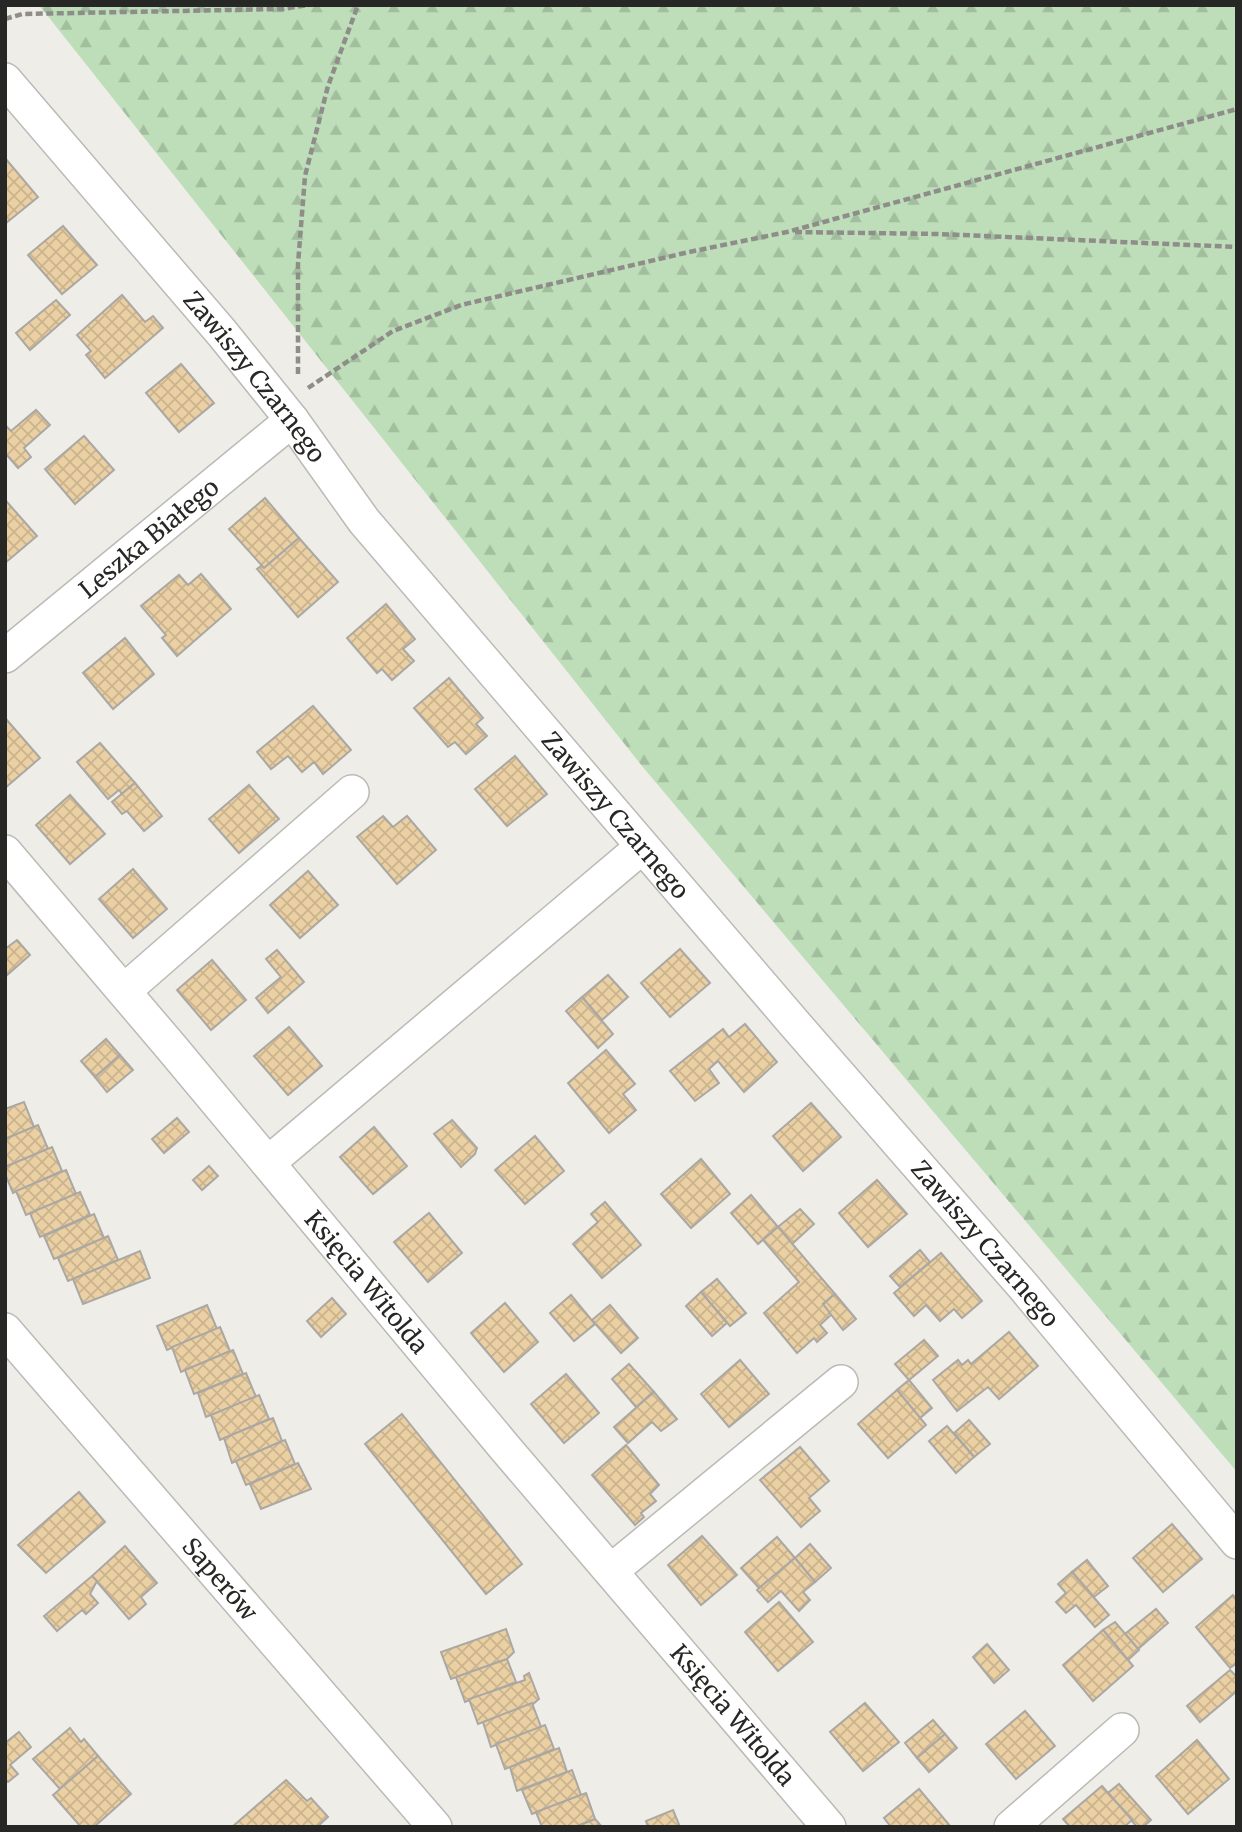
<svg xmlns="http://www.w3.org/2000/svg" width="1242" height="1832" font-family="Merriweather,serif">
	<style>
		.forest { fill: url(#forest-firs) }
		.building { fill: url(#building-cross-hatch); stroke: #aba8a4; stroke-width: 2 }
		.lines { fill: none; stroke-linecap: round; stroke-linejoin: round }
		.minor-casing { stroke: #bbbab6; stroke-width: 36 }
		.path { stroke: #8e8d8a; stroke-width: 4.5; stroke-dasharray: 7 3.5; stroke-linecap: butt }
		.minor { stroke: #fff; stroke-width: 33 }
		.labels { text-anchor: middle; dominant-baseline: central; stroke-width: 6; stroke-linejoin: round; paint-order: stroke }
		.street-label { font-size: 24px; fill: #272725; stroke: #fff }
	</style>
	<defs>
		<pattern id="forest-firs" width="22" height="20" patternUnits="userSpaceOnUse" patternTransform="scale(1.75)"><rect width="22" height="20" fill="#bddeb8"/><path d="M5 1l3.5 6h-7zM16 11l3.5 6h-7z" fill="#a2be9e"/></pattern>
		<pattern id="building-cross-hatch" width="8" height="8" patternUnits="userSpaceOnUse" patternTransform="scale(1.75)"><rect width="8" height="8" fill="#ebd0a4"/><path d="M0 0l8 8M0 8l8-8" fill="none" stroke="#cab38d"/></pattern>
	</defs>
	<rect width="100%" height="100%" fill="#eeede8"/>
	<!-- forest -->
	<polygon class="forest" points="39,5 1237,5 1237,1472 642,766"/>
	<!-- building -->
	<g class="building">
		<polygon points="5,158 38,197 5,224"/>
		<polygon points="63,226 97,265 62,294 28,255"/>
		<polygon points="122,295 145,322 153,316 163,328 105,378 86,355 91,351 77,335"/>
		<polygon points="56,300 70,315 30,350 16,333"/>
		<polygon points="181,364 214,403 179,432 146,393"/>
		<polygon points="36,410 50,425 24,448 31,457 18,468 5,453 5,425 11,431"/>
		<polygon points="84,436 114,470 75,504 45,469"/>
		<polygon points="265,498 299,538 264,568 229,529"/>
		<polygon points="7,502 37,536 5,563 5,503"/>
		<polygon points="299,538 338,582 298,617 257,569 261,566 264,568"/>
		<polygon points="201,574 231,609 177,656 162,638 166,635 141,606 179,575 188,585"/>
		<polygon points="386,604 415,639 403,649 414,661 392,680 382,669 377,673 347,638"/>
		<polygon points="125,638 154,674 113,709 83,673"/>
		<polygon points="449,678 483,718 476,724 487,736 466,754 455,742 448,747 414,708"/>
		<polygon points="313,706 351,750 323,774 314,762 302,772 288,756 271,769 257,752"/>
		<polygon points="6,719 40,758 5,788 5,720"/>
		<polygon points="100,743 135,783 122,794 119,790 108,799 77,762"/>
		<polygon points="515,756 547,794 507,826 475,789"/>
		<polygon points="135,783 162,816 144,831 127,811 122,814 112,802"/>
		<polygon points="249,785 279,819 239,853 209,819"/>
		<polygon points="70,795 105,834 70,864 36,825"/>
		<polygon points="383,816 393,827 407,816 436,850 397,884 357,837"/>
		<polygon points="133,869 167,909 133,938 99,899"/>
		<polygon points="308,871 338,905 300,938 270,905"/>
		<polygon points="17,940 30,955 6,976 5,949"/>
		<polygon points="680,949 710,983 670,1017 641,983"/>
		<polygon points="277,950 304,982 268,1013 256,998 281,977 266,959"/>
		<polygon points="212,960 246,1000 211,1030 177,990"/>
		<polygon points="608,975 628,997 602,1020 582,997"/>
		<polygon points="582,997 613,1034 598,1048 566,1011"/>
		<polygon points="745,1024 777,1062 744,1092 718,1061 709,1069 719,1083 695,1101 670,1071 723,1029 729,1037"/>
		<polygon points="289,1027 322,1066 288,1095 254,1056"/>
		<polygon points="106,1039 120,1055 95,1077 81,1061"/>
		<polygon points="606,1050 635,1084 623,1094 636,1110 609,1133 568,1083"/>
		<polygon points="120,1055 133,1070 107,1092 95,1077"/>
		<polygon points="24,1102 34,1127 5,1139 5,1109"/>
		<polygon points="811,1103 841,1137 803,1171 773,1136"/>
		<polygon points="177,1118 189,1132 164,1153 152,1139"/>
		<polygon points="452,1120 477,1148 475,1154 461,1167 434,1134"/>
		<polygon points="38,1125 48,1149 5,1167 5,1139"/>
		<polygon points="374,1127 407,1166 373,1194 340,1157"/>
		<polygon points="535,1136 564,1171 525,1204 495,1170"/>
		<polygon points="52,1147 62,1171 13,1193 5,1174 5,1167"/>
		<polygon points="701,1159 730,1194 691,1228 661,1194"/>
		<polygon points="209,1166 218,1176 202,1190 193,1180"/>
		<polygon points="66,1170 76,1194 26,1215 16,1191"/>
		<polygon points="877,1180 907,1214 868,1247 839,1213"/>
		<polygon points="80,1192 90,1215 40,1237 30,1213"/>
		<polygon points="751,1195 778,1227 758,1244 731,1213"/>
		<polygon points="605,1202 641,1245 602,1278 573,1244 598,1222 591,1214"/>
		<polygon points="800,1209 814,1224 792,1244 778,1227"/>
		<polygon points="429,1213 462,1253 428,1282 394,1242"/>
		<polygon points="94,1214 104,1238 54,1259 44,1236"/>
		<polygon points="778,1227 835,1294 823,1304 832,1314 820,1325 827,1333 817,1342 814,1338 797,1353 764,1313 799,1282 763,1240"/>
		<polygon points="108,1236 118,1260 68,1281 58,1258"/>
		<polygon points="920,1250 930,1262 900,1287 890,1276"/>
		<polygon points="140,1251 150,1278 83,1304 73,1279"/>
		<polygon points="941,1253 982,1301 962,1318 954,1309 940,1321 926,1305 914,1316 894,1293"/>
		<polygon points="717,1279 746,1313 730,1326 701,1292"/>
		<polygon points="701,1292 727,1323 712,1336 686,1306"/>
		<polygon points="835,1294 856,1319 843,1330 823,1304"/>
		<polygon points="571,1295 595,1324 574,1341 550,1313"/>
		<polygon points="332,1298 346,1314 321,1337 307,1321"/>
		<polygon points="505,1303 538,1342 504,1372 471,1333"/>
		<polygon points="207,1305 217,1329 167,1350 157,1326"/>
		<polygon points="610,1305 638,1338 621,1353 592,1320"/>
		<polygon points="220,1327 230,1351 181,1372 172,1347"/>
		<polygon points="1009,1332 1038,1366 999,1399 988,1387 957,1411 933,1380 958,1360 962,1365 968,1360 971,1364"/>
		<polygon points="924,1340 938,1356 909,1380 895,1364"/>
		<polygon points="233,1350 243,1374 194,1394 185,1370"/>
		<polygon points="740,1360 769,1394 729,1427 701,1394"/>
		<polygon points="629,1364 654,1392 636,1407 612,1379"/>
		<polygon points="246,1373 256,1397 206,1417 198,1393"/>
		<polygon points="566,1374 599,1413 564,1443 531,1404"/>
		<polygon points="909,1380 932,1408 920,1418 897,1390"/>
		<polygon points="897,1390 926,1425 888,1458 858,1424"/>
		<polygon points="654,1392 677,1419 661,1431 652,1422 628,1443 614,1427"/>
		<polygon points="259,1395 269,1419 220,1440 211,1415"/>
		<polygon points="402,1414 522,1564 486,1594 365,1444"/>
		<polygon points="273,1418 282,1441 232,1463 224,1438"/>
		<polygon points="969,1420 990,1444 974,1457 954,1433"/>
		<polygon points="947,1426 974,1457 956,1473 929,1441"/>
		<polygon points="285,1440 295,1464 246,1485 236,1461"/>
		<polygon points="626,1445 659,1485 650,1494 656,1501 641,1513 644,1517 635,1525 592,1475"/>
		<polygon points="800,1447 829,1481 809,1498 820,1511 801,1527 760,1480"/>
		<polygon points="298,1463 311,1489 261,1509 250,1484"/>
		<polygon points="79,1492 105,1522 46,1573 18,1545"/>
		<polygon points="1172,1524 1202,1559 1163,1592 1133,1558"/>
		<polygon points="702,1536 737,1575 701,1605 668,1565"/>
		<polygon points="777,1537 795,1558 759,1588 741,1568"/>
		<polygon points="810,1544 831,1568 815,1582 795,1558"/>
		<polygon points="125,1546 157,1583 141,1597 146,1604 129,1619 92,1576"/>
		<polygon points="795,1558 815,1582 803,1592 810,1600 799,1611 781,1591 768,1602 757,1590"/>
		<polygon points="1087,1560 1108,1586 1094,1597 1072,1572"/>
		<polygon points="1072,1572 1109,1615 1095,1627 1076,1605 1066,1613 1056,1602 1066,1593 1058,1584"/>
		<polygon points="92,1576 97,1581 90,1594 98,1603 86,1614 82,1610 57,1631 44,1616"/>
		<polygon points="1233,1595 1237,1600 1237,1663 1230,1668 1196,1627"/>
		<polygon points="779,1602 813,1642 778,1671 745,1632"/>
		<polygon points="1156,1609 1168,1623 1138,1649 1125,1634"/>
		<polygon points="1115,1622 1139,1650 1128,1660 1103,1630"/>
		<polygon points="506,1629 514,1652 507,1659 451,1679 441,1652"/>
		<polygon points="1103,1630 1133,1666 1093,1701 1063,1665"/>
		<polygon points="987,1644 1009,1670 994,1683 973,1657"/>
		<polygon points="507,1659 516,1682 465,1702 456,1677"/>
		<polygon points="1230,1670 1237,1677 1237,1691 1200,1722 1187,1706"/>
		<polygon points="529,1673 539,1699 533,1704 478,1724 469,1699 525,1680 524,1676"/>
		<polygon points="532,1703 541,1727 491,1747 483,1722"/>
		<polygon points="865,1703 899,1742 863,1771 830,1732"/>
		<polygon points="1025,1711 1055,1746 1016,1779 986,1744"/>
		<polygon points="933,1720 945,1734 917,1758 905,1743"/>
		<polygon points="545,1725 554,1749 505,1769 496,1744"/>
		<polygon points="70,1728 81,1742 84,1739 98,1756 60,1789 33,1759"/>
		<polygon points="19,1732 31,1747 10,1765 18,1774 8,1782 5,1779 5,1743"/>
		<polygon points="945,1734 957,1748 929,1772 917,1758"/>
		<polygon points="1197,1740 1229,1779 1188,1814 1156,1776"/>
		<polygon points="559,1748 567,1772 517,1791 510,1767"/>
		<polygon points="98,1756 131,1794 94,1827 81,1827 53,1795"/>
		<polygon points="572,1770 581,1795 532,1814 522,1790"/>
		<polygon points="286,1780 307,1801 311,1798 328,1817 317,1827 232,1827"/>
		<polygon points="1119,1784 1151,1820 1143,1827 1137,1827 1108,1793"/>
		<polygon points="1102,1786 1132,1820 1124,1827 1070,1827 1063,1819"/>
		<polygon points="919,1789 951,1827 891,1827 884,1818"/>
		<polygon points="586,1793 595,1819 575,1827 542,1827 536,1812"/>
		<polygon points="673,1810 680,1827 648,1827 646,1821"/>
		<polygon points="595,1819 602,1827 575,1827"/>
	</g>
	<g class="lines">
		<defs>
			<g id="minor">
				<path id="s1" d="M 5,80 L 222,333 L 292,420 L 364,521 L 794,1023 L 1024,1287 L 1237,1542"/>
				<path id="s2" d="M 5,656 L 292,420"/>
				<path id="s3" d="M 5,852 L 171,1047 L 506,1449 L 829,1827"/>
				<polyline points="124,991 352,792"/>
				<polyline points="268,1163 642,847"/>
				<path id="s4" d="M 5,1330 L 435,1827"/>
				<polyline points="611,1571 841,1382"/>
				<polyline points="1011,1827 1122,1730"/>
			</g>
		</defs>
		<!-- minor casing -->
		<use href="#minor" class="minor-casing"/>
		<!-- path -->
		<g class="path">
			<polyline points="5,19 22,14 282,9 309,5"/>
			<polyline points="795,232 939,234 1237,247"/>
			<polyline points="298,374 298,264 305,176 328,86 358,5"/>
			<polyline points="308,388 393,331 461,305 689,252 787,232 1237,109"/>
		</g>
		<!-- minor -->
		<use href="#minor" class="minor"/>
	</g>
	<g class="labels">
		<!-- street labels -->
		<g class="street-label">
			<text stroke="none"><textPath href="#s1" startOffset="388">Zawiszy Czarnego</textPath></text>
			<text stroke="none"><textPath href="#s2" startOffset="186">Leszka Białego</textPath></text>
			<text stroke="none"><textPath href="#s1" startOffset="956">Zawiszy Czarnego</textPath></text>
			<text stroke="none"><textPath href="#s1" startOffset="1522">Zawiszy Czarnego</textPath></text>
			<text stroke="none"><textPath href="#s3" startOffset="562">Księcia Witolda</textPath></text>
			<text stroke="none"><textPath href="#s4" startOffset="329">Saperów</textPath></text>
			<text stroke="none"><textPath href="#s3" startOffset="1129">Księcia Witolda</textPath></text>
		</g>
	</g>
	<!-- border -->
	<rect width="1242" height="1832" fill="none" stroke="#272725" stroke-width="14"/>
</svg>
